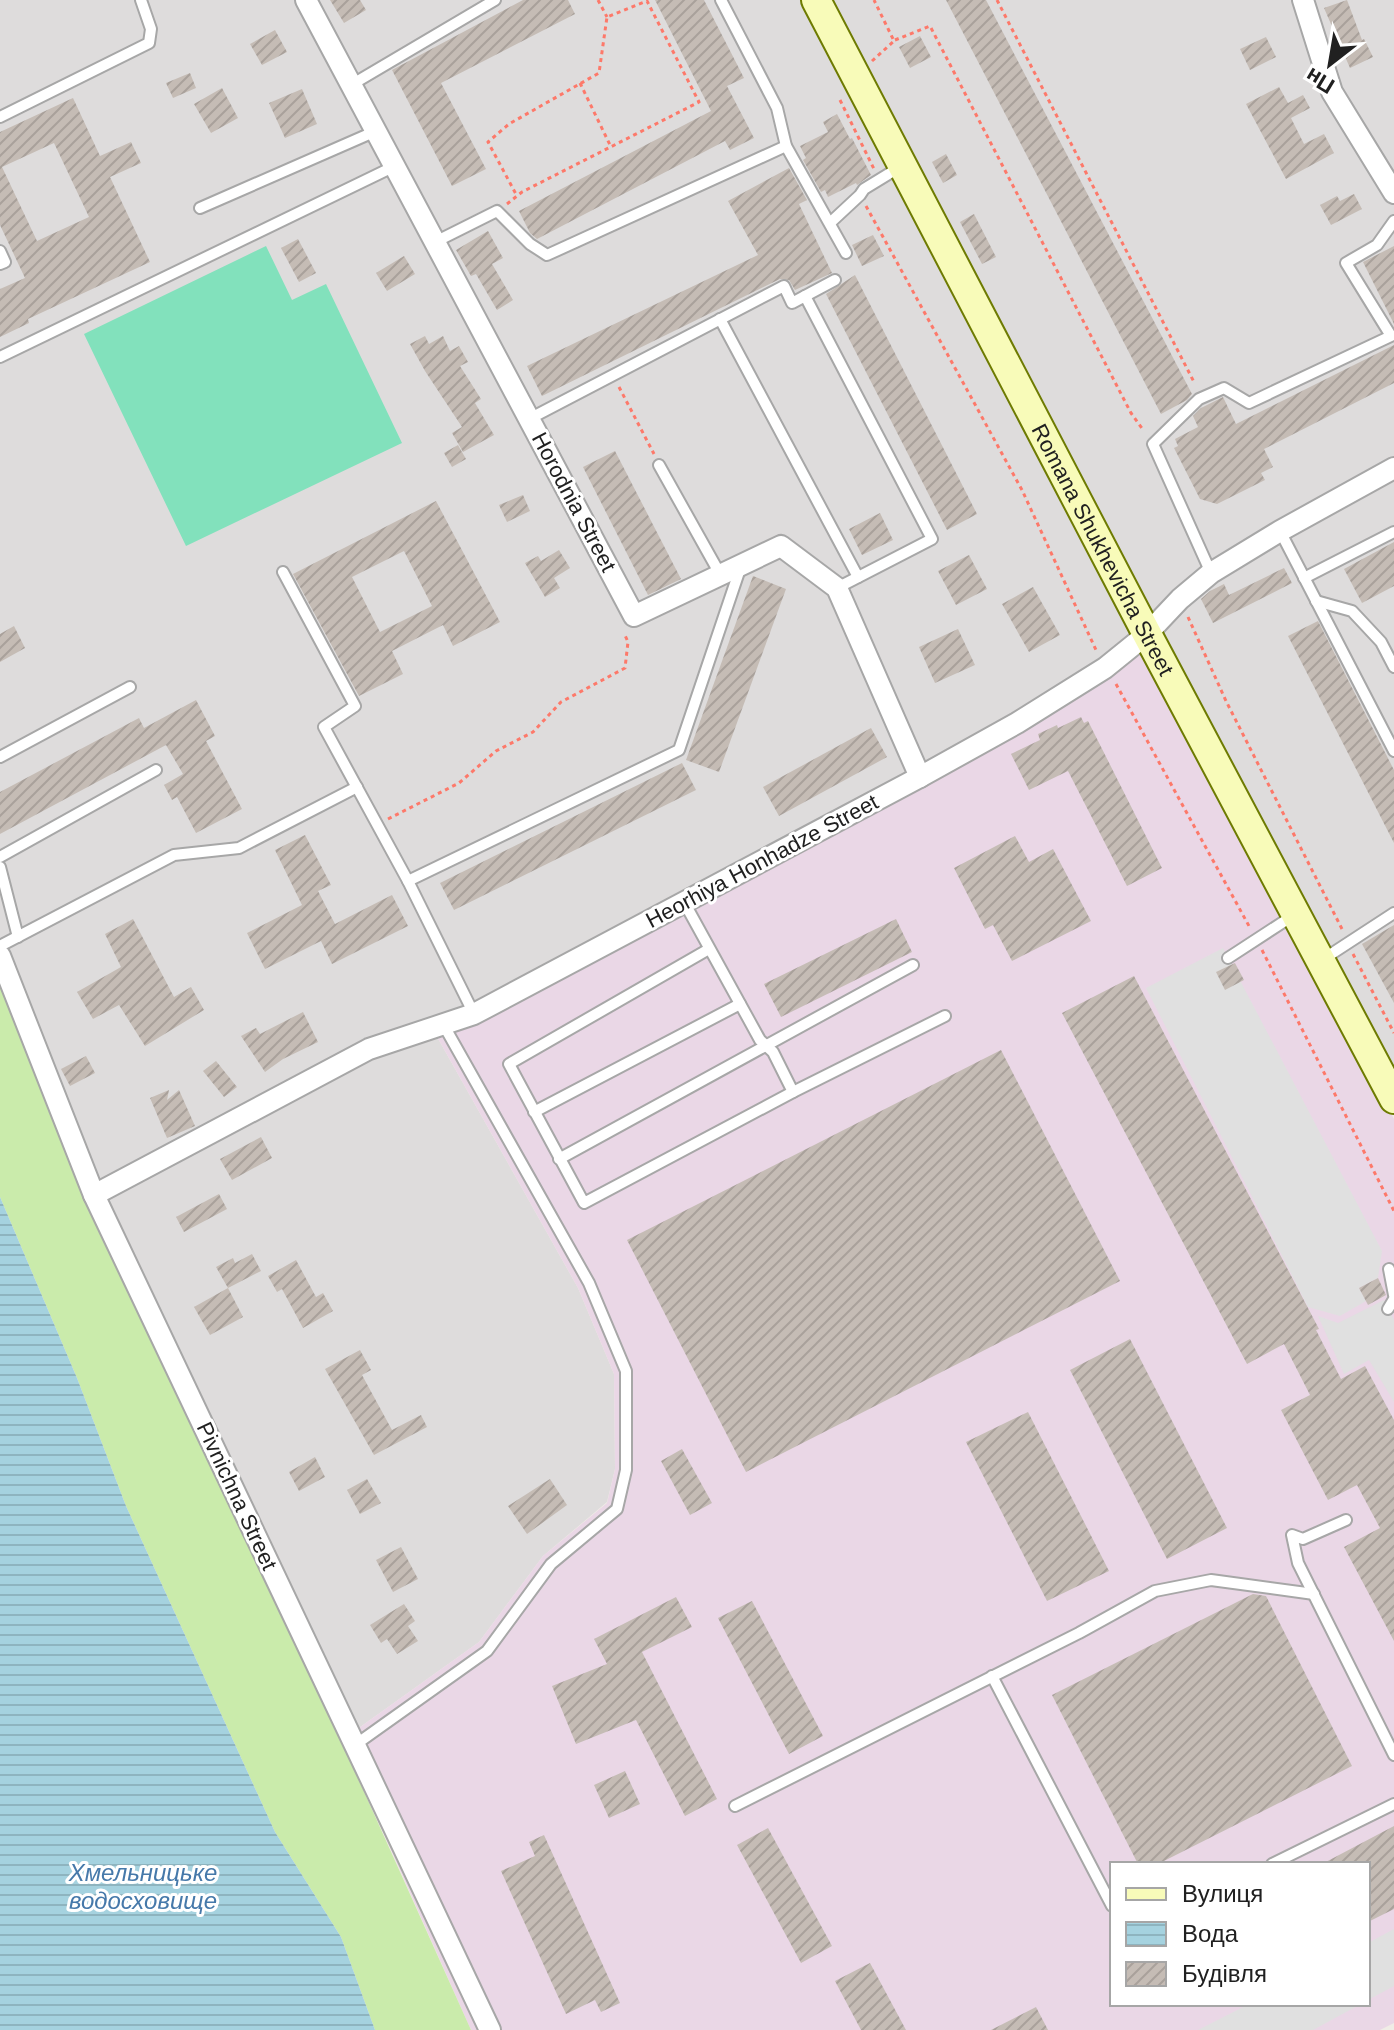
<svg xmlns="http://www.w3.org/2000/svg" width="1394" height="2030" font-family="Helvetica,sans-serif">
	<style>
		.residential { fill: #dedcdc }
		.industrial { fill: #ead7e6; fill-rule: evenodd }
		.grass { fill: #caebab }
		.pitch { fill: #82e1bc }
		.parking { fill: #e0e0e0 }
		.water { fill: url(#water-rules) }
		.building { fill: url(#building-hatch); fill-rule: evenodd }
		.lines { fill: none; stroke-linecap: round; stroke-linejoin: round }
		.lane-casing { stroke: #a7a7a7; stroke-width: 14 }
		.street-casing { stroke: #a7a7a7; stroke-width: 24 }
		.secondary-casing { stroke: #6e7b02; stroke-width: 32 }
		.path { stroke: #fd796a; stroke-width: 3; stroke-dasharray: 4 4; stroke-linecap: butt }
		.lane { stroke: #fff; stroke-width: 10 }
		.street { stroke: #fff; stroke-width: 20 }
		.secondary { stroke: #f8fbb9; stroke-width: 28 }
		.labels { text-anchor: middle; dominant-baseline: central; stroke-width: 6; stroke-linejoin: round; paint-order: stroke }
		.street-label { font-size: 22px; fill: #202020; stroke: #fff }
		.water-label { font-size: 24px; font-style: italic; fill: #4679aa; stroke: #fff }
	</style>
	<defs>
		<pattern id="water-rules" width="6" height="5" patternUnits="userSpaceOnUse" patternTransform="scale(2)"><rect width="6" height="5" fill="#a5d2df"/><path d="M0 2.5h6" fill="none" stroke="#8eb4bf"/></pattern>
		<pattern id="building-hatch" width="6" height="6" patternUnits="userSpaceOnUse" patternTransform="scale(2)"><rect width="6" height="6" fill="#c5bcb5"/><path d="M-1 1l2-2M0 6l6-6M5 7l2-2" fill="none" stroke="#a9a19b"/></pattern>
	</defs>
	<rect width="100%" height="100%" fill="#f0ede6"/>
	<!-- residential -->
	<g class="residential">
		<polygon points="0,0 806,0 1135,632 1100,661 916,770 471,1006 83,1191 0,981"/>
		<polygon points="826,0 1394,0 1394,1081"/>
		<polygon points="436,1035 578,1288 614,1374 615,1469 607,1502 543,1556 479,1642 342,1740 90,1207 373,1057"/>
	</g>
	<!-- industrial -->
	<path class="industrial" d="M 1143,648 L 1394,1119 L 1394,2023 L 1380,2030 L 471,2030 L 342,1740 L 479,1642 L 543,1556 L 607,1503 L 615,1469 L 614,1374 L 578,1288 L 436,1035 ZM 1112,1864 L 1368,1864 L 1368,2004 L 1112,2004 Z"/>
	<!-- grass -->
	<polygon class="grass" points="0,981 471,2030 375,2030 341,1937 275,1832 126,1506 77,1378 0,1197"/>
	<!-- pitch -->
	<polygon class="pitch" points="266,246 292,300 326,284 402,443 186,546 84,334"/>
	<!-- parking -->
	<g class="parking">
		<polygon points="1223,948 1382,1251 1378,1278 1359,1288 1366,1301 1340,1316 1308,1307 1146,988"/>
		<polygon points="1384,1300 1394,1320 1394,1402 1369,1360 1344,1374 1318,1316 1338,1323"/>
		<polygon points="1394,1929 1394,1986 1368,2000 1368,1943"/>
		<polygon points="1249,2004 1361,2004 1313,2030 1198,2030"/>
	</g>
	<!-- water -->
	<polygon class="water" points="0,1197 77,1378 126,1506 275,1832 341,1937 375,2030 0,2030"/>
	<!-- building -->
	<g class="building">
		<polygon points="330,0 360,0 366,10 344,23"/>
		<polygon points="523,0 568,0 575,14 441,83 486,169 452,186 392,70"/>
		<polygon points="655,0 704,0 744,78 727,86 754,138 730,150 725,141 537,239 530,233 519,211 711,111"/>
		<polygon points="946,0 986,0 1192,394 1187,400 1161,414"/>
		<polygon points="1347,0 1362,40 1364,39 1373,57 1350,68 1324,8"/>
		<polygon points="275,30 287,52 262,65 250,44"/>
		<polygon points="920,36 931,57 910,68 899,47"/>
		<polygon points="1266,37 1276,57 1250,70 1240,49"/>
		<polygon points="190,73 196,88 173,98 166,83"/>
		<polygon points="1279,87 1288,103 1303,95 1310,108 1291,118 1304,144 1324,134 1334,153 1286,179 1246,104"/>
		<polygon points="222,88 238,118 211,133 194,104"/>
		<polygon points="302,89 317,124 285,138 269,103"/>
		<path d="M 73,98 L 100,156 L 131,142 L 141,163 L 110,177 L 150,262 L 28,319 L 29,323 L 0,337 L 0,289 L 25,278 L 0,225 L 0,132 ZM 54,143 L 89,217 L 37,241 L 2,167 Z"/>
		<polygon points="837,114 850,139 852,138 871,175 857,185 856,183 828,197 825,190 821,192 803,160 806,158 800,146 828,132 823,122"/>
		<polygon points="946,154 957,175 943,183 932,162"/>
		<polygon points="789,168 807,200 799,204 832,273 795,290 789,280 780,279 542,396 527,366 758,255 728,201"/>
		<polygon points="1354,194 1362,209 1331,225 1320,205 1337,196 1340,201"/>
		<polygon points="974,214 996,257 982,264 960,222"/>
		<polygon points="488,231 503,258 492,264 513,300 497,310 476,274 471,276 456,250"/>
		<polygon points="873,235 884,256 862,266 852,245"/>
		<polygon points="298,239 316,273 299,282 281,248"/>
		<polygon points="1394,246 1394,324 1363,262"/>
		<polygon points="404,256 415,274 387,291 376,273"/>
		<polygon points="855,275 977,514 947,530 826,294"/>
		<polygon points="425,336 429,344 443,336 450,351 459,346 468,362 460,366 481,399 475,403 494,435 463,452 452,433 462,427 425,371 410,344"/>
		<polygon points="1394,345 1394,383 1264,449 1273,467 1261,473 1265,480 1217,504 1200,499 1174,448 1178,446 1175,439 1198,427 1193,416 1201,408 1223,397 1236,424"/>
		<polygon points="458,445 466,459 452,467 444,453"/>
		<polygon points="615,451 681,579 648,595 583,467"/>
		<polygon points="523,495 530,511 507,522 499,505"/>
		<path d="M 436,501 L 500,622 L 453,646 L 443,625 L 392,651 L 403,674 L 359,696 L 293,574 ZM 404,551 L 432,606 L 380,632 L 352,577 Z"/>
		<polygon points="880,513 893,540 862,555 849,529"/>
		<polygon points="1394,542 1394,586 1362,603 1344,569"/>
		<polygon points="559,550 570,568 554,578 560,588 545,597 525,563 538,556 541,561"/>
		<polygon points="969,555 987,589 956,605 938,571"/>
		<polygon points="1284,568 1292,583 1213,623 1201,599 1210,591 1224,584 1229,595"/>
		<polygon points="753,576 786,589 719,772 686,760"/>
		<polygon points="1033,587 1060,635 1029,652 1002,604"/>
		<polygon points="1318,621 1394,770 1394,843 1288,636"/>
		<polygon points="14,626 25,648 0,662 0,634"/>
		<polygon points="958,629 975,665 935,683 919,647"/>
		<polygon points="196,700 215,736 206,741 242,809 196,833 177,797 172,800 164,785 183,774 166,745 0,834 0,792 139,718 144,728"/>
		<polygon points="1081,717 1084,723 1088,721 1162,868 1127,886 1068,771 1029,790 1011,754 1040,740 1038,734 1057,725 1058,728"/>
		<polygon points="871,728 887,757 779,816 763,787"/>
		<polygon points="682,763 696,790 454,910 440,883"/>
		<polygon points="305,835 331,885 318,891 335,924 392,895 408,926 332,964 321,941 265,969 247,933 302,905 275,850"/>
		<polygon points="1015,836 1029,862 1053,849 1091,921 1012,961 993,925 985,929 954,868"/>
		<polygon points="133,919 174,997 191,987 204,1010 145,1046 119,1005 93,1019 77,992 121,967 105,934"/>
		<polygon points="896,919 912,952 781,1017 764,984"/>
		<polygon points="1394,925 1394,1003 1362,944"/>
		<polygon points="1235,963 1244,980 1225,990 1216,972"/>
		<polygon points="1134,976 1319,1329 1316,1330 1341,1379 1365,1366 1394,1420 1394,1641 1344,1547 1380,1528 1357,1485 1328,1500 1281,1410 1310,1395 1284,1344 1247,1364 1062,1013"/>
		<polygon points="303,1012 318,1042 283,1059 265,1072 241,1036 256,1028 260,1034"/>
		<polygon points="1001,1050 1120,1281 746,1472 627,1240"/>
		<polygon points="86,1056 95,1073 70,1086 61,1069"/>
		<polygon points="216,1061 237,1087 224,1097 203,1071"/>
		<polygon points="169,1090 167,1100 179,1090 195,1126 167,1138 150,1098"/>
		<polygon points="261,1137 272,1158 232,1180 220,1159"/>
		<polygon points="219,1194 227,1209 184,1232 176,1217"/>
		<polygon points="252,1254 261,1271 228,1288 216,1267 233,1258 235,1263"/>
		<polygon points="296,1260 316,1297 323,1293 333,1311 303,1328 282,1289 277,1292 268,1276"/>
		<polygon points="1378,1278 1386,1295 1368,1305 1359,1288"/>
		<polygon points="228,1288 243,1317 210,1335 194,1307"/>
		<polygon points="1130,1339 1227,1528 1167,1559 1070,1370"/>
		<polygon points="360,1350 371,1370 362,1375 392,1430 421,1415 427,1427 374,1455 325,1369"/>
		<polygon points="1028,1412 1109,1571 1047,1601 966,1442"/>
		<polygon points="682,1449 712,1503 690,1515 661,1461"/>
		<polygon points="315,1457 325,1477 299,1491 289,1472"/>
		<polygon points="367,1479 381,1503 360,1514 347,1490"/>
		<polygon points="550,1479 567,1505 527,1534 508,1506"/>
		<polygon points="401,1547 418,1579 393,1592 376,1560"/>
		<polygon points="1253,1594 1266,1596 1352,1766 1158,1864 1138,1864 1052,1695"/>
		<polygon points="676,1597 692,1627 642,1652 717,1799 685,1816 636,1720 576,1744 552,1686 607,1664 594,1639"/>
		<polygon points="752,1601 823,1736 789,1754 718,1618"/>
		<polygon points="404,1604 415,1621 408,1626 418,1641 397,1654 387,1639 381,1643 370,1625"/>
		<polygon points="625,1771 640,1804 609,1818 594,1785"/>
		<polygon points="1394,1826 1394,1909 1368,1922 1368,1864 1322,1864"/>
		<polygon points="768,1828 832,1946 801,1963 737,1845"/>
		<polygon points="544,1835 620,2003 601,2012 595,2000 566,2014 501,1871 535,1856 529,1842"/>
		<polygon points="870,1963 906,2030 861,2030 835,1981"/>
		<polygon points="1036,2007 1048,2030 991,2030"/>
	</g>
	<g class="lines">
		<defs>
			<g id="lane">
				<polyline points="721,0 777,108 786,146 846,253"/>
				<polyline points="351,85 495,0"/>
				<polyline points="0,117 149,43 151,29 141,0"/>
				<polyline points="200,208 376,131"/>
				<polyline points="831,222 860,195 864,189 900,167"/>
				<polyline points="435,242 497,211 530,244 547,255 786,146"/>
				<polyline points="0,251 5,262 0,264"/>
				<polyline points="805,296 932,539 837,588"/>
				<polyline points="720,319 858,577"/>
				<polyline points="0,357 395,166"/>
				<polyline points="529,419 784,286 792,303 835,280"/>
				<polyline points="659,465 720,574"/>
				<polyline points="1280,531 1394,751"/>
				<polyline points="283,572 355,706 324,727 408,881 474,1014"/>
				<polyline points="1211,573 1153,444 1199,399 1224,388 1249,403 1391,336 1346,263 1377,245 1394,221"/>
				<polyline points="1304,578 1394,532"/>
				<polyline points="1316,601 1352,611 1381,642 1394,667"/>
				<polyline points="0,757 130,687"/>
				<polyline points="0,857 156,770"/>
				<polyline points="0,867 18,937"/>
				<polyline points="408,881 679,750 741,566"/>
				<polyline points="684,902 760,1040 773,1052 793,1092"/>
				<polyline points="0,946 174,855 239,848 357,787"/>
				<polyline points="709,949 509,1064 584,1203 793,1092 945,1016"/>
				<polyline points="1228,958 1294,915"/>
				<polyline points="1322,960 1394,913"/>
				<polyline points="534,1112 740,1004"/>
				<polyline points="559,1159 913,965"/>
				<polyline points="1389,1269 1394,1295"/>
				<polyline points="1388,1309 1394,1299"/>
				<polyline points="1346,1520 1303,1539 1292,1535 1298,1563 1394,1755"/>
				<polyline points="992,1676 1112,1906"/>
				<polyline points="355,1745 487,1651 551,1564 617,1509 626,1470 626,1371 589,1283 443,1024"/>
				<polyline points="735,1806 1079,1633 1155,1591 1211,1580 1314,1594"/>
				<polyline points="1272,1864 1394,1804"/>
			</g>
			<g id="street">
				<polyline points="306,0 634,616 781,546 837,588 920,777"/>
				<polyline points="1303,0 1332,92 1394,193"/>
				<polyline points="0,956 94,1195 490,2030"/>
				<polyline points="94,1195 369,1049 474,1014 920,777 1017,723 1105,668 1147,634 1180,599 1211,573 1280,531 1394,468"/>
			</g>
			<g id="secondary">
				<path id="s1" d="M 816,0 L 1147,634 L 1394,1099"/>
			</g>
		</defs>
		<!-- lane casing -->
		<use href="#lane" class="lane-casing"/>
		<!-- street casing -->
		<use href="#street" class="street-casing"/>
		<!-- secondary casing -->
		<use href="#secondary" class="secondary-casing"/>
		<!-- path -->
		<g class="path">
			<polyline points="598,0 607,17"/>
			<polyline points="997,0 1195,384"/>
			<polyline points="895,40 930,26 1131,413 1144,431"/>
			<polyline points="872,61 894,41 874,0"/>
			<polyline points="580,83 611,147"/>
			<polyline points="840,100 874,169"/>
			<polyline points="507,204 522,192 699,102 647,1 607,17 599,73 509,124 488,142 517,196"/>
			<polyline points="866,206 1022,490 1096,650"/>
			<polyline points="619,387 654,454"/>
			<polyline points="1188,617 1226,701 1342,929"/>
			<polyline points="1116,684 1249,926"/>
			<polyline points="388,819 459,783 496,751 533,732 561,702 625,668 628,642 624,633"/>
			<polyline points="1262,950 1394,1211"/>
			<polyline points="1353,954 1394,1033"/>
		</g>
		<!-- lane -->
		<use href="#lane" class="lane"/>
		<!-- street -->
		<use href="#street" class="street"/>
		<!-- secondary -->
		<use href="#secondary" class="secondary"/>
	</g>
	<g class="labels">
		<!-- street labels -->
		<g class="street-label">
			<text transform="translate(574 502) rotate(62)">Horodnia Street</text>
			<text stroke="none"><textPath href="#s1" startOffset="620">Romana Shukhevicha Street</textPath></text>
			<text transform="translate(762 861) rotate(-28)">Heorhiya Honhadze Street</text>
			<text transform="translate(237 1496) rotate(65)">Pivnichna Street</text>
		</g>
		<!-- water labels -->
		<g class="water-label">
			<text x="143" y="1872">Хмельницьке<tspan x="143" dy="28">водосховище</tspan></text>
		</g>
	</g>
	<!-- legend -->
	<rect x="1110" y="1862" width="260" height="144" fill="#ffffff" stroke="#a6a6a6" stroke-width="2"/>
	<rect x="1126" y="1888" width="40" height="12" fill="#f8fbb9" stroke="#a6a6a6" stroke-width="2"/>
	<text x="1182" y="1902" font-size="24" fill="#202020">Вулиця</text>
	<rect x="1126" y="1922" width="40" height="24" fill="url(#water-rules)" stroke="#a6a6a6" stroke-width="2"/>
	<text x="1182" y="1942" font-size="24" fill="#202020">Вода</text>
	<rect x="1126" y="1962" width="40" height="24" fill="url(#building-hatch)" stroke="#a6a6a6" stroke-width="2"/>
	<text x="1182" y="1982" font-size="24" fill="#202020">Будівля</text>
	<!-- north arrow -->
	<g transform="translate(1330 64) rotate(211)" stroke="#ffffff" stroke-width="6" paint-order="stroke">
	<path d="M0-6L14 30L0 20L-14 30Z" fill="#202020"/>
	<text y="-12" font-size="22" font-weight="bold" text-anchor="middle" fill="#202020">Пн</text>
	</g>
</svg>
